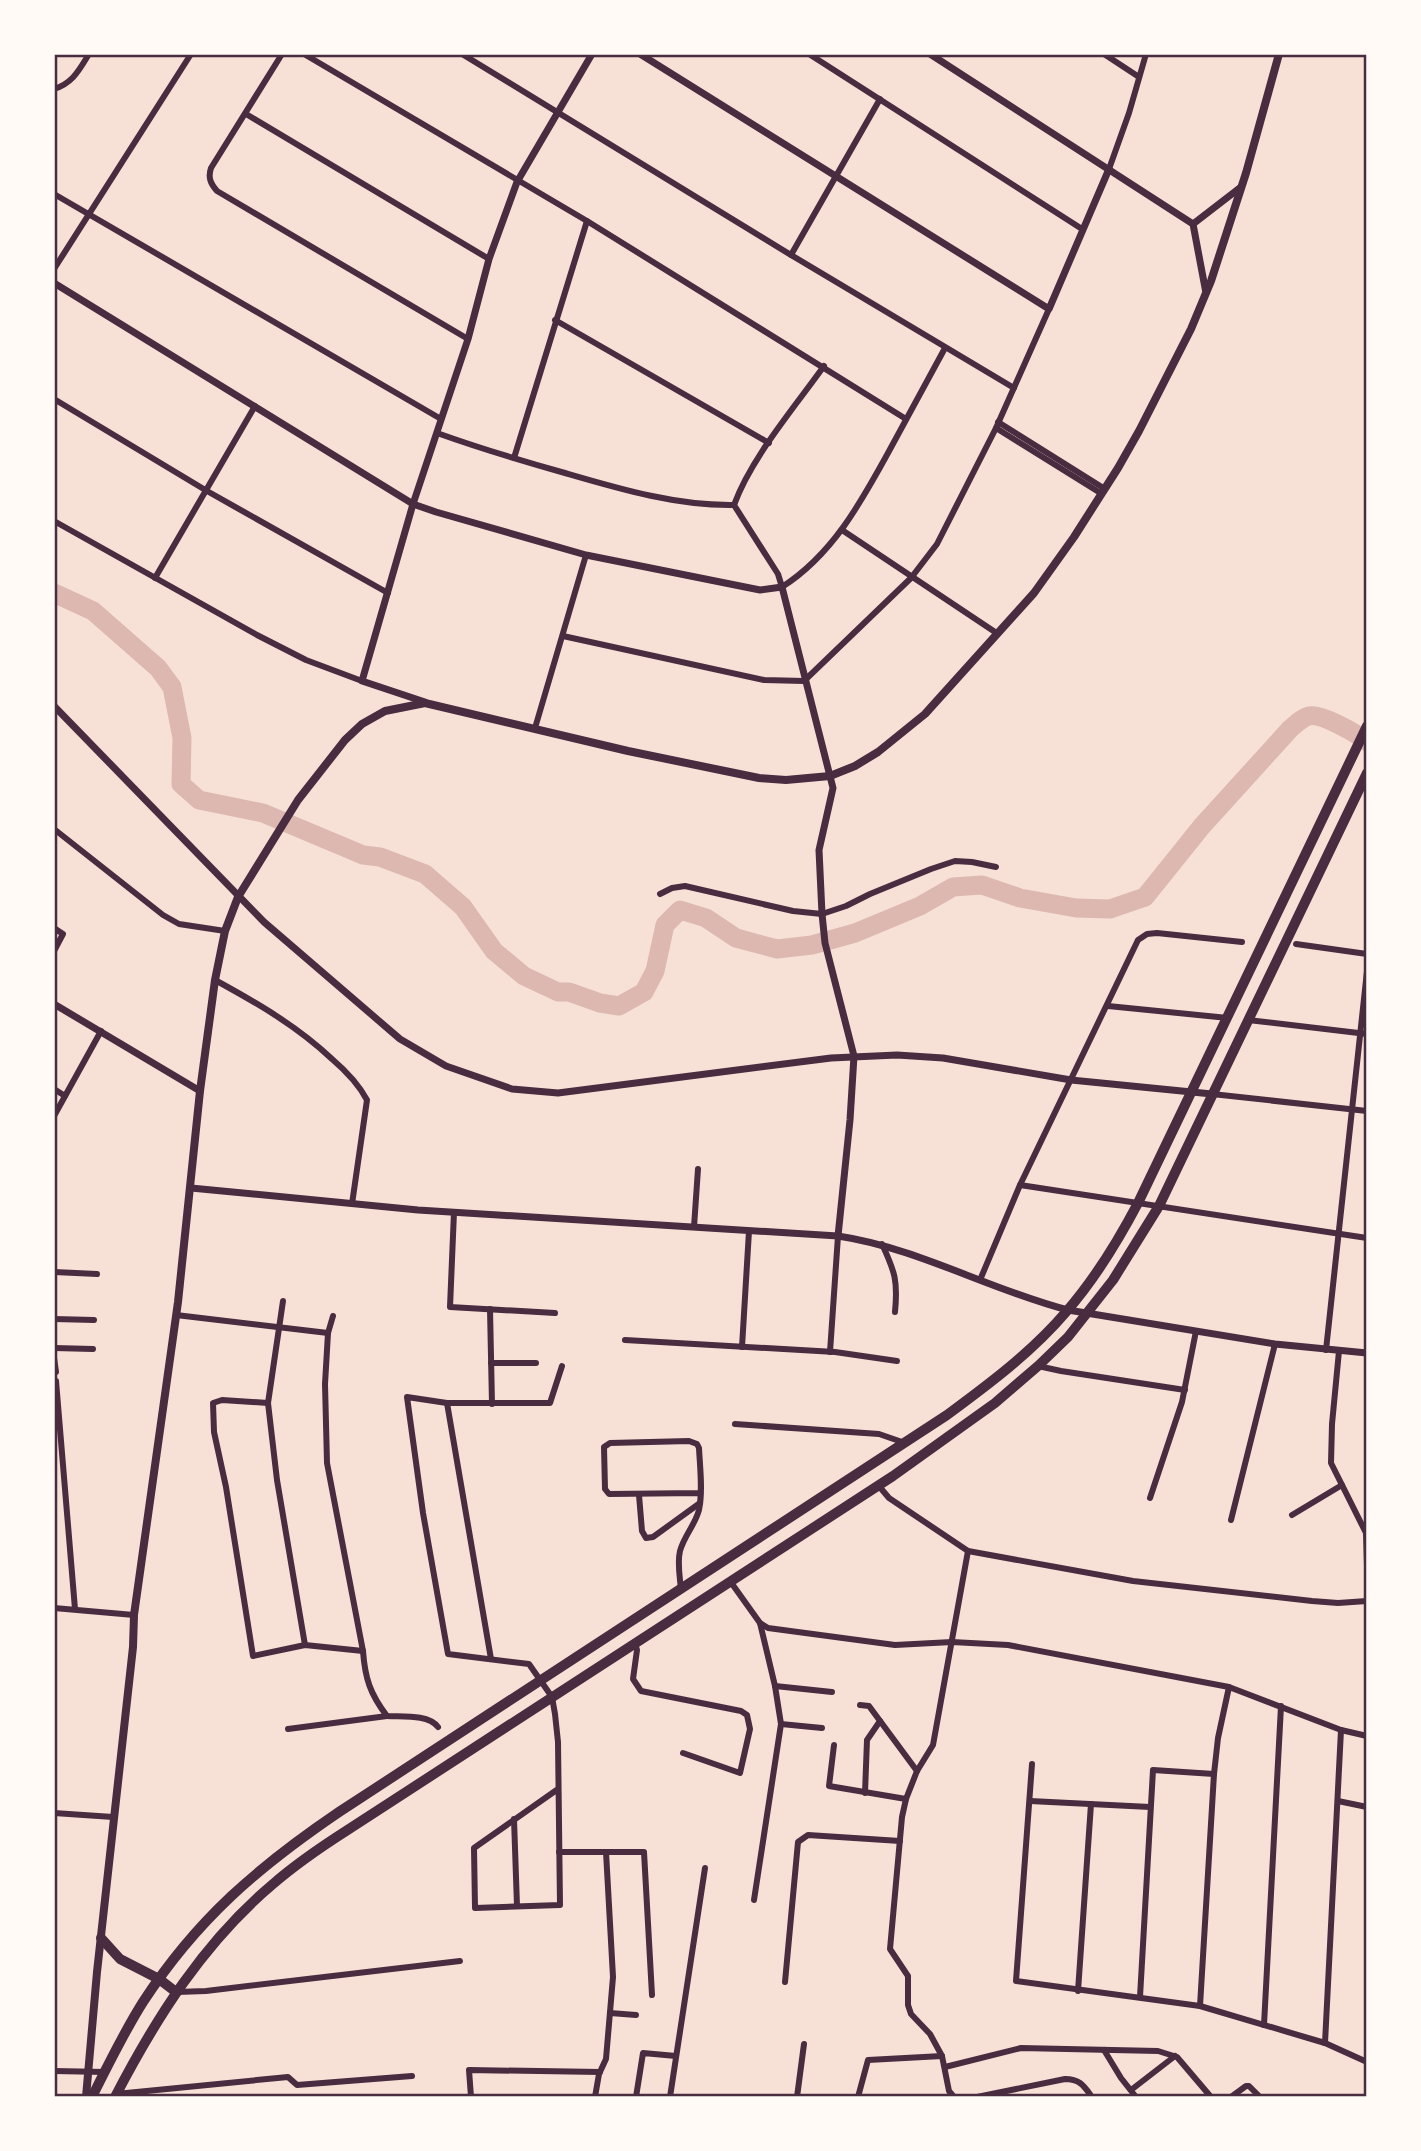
<svg xmlns="http://www.w3.org/2000/svg" width="1421" height="2151" font-family="'Public Sans',sans-serif">
	<style>
		.lines { fill: none; stroke-linecap: round; stroke-linejoin: round }
		.river { stroke: #dcb8b0; stroke-width: 19 }
		.minor { stroke: #4a2c40; stroke-width: 6 }
		.tertiary { stroke: #4a2c40; stroke-width: 7 }
		.secondary { stroke: #4a2c40; stroke-width: 8 }
		.primary { stroke: #4a2c40; stroke-width: 10 }
		.neatline { fill: none; stroke: #4a2c40; stroke-width: 2.5 }
	</style>
	<rect width="100%" height="100%" fill="#f7e1d7"/>
	<g class="lines">
		<!-- river -->
		<path class="river" d="M 54,593 L 93,611 L 158,668 L 172,687 L 182,738 L 181,784 L 199,800 L 263,813 L 363,855 L 380,857 L 425,874 L 463,907 L 494,951 L 524,976 L 558,992 L 569,992 L 600,1003 L 619,1006 L 644,992 L 655,971 L 665,925 L 680,910 L 706,918 L 736,938 L 777,949 L 812,945 L 855,933 L 920,906 L 953,887 L 982,885 L 1020,898 L 1076,908 L 1110,909 L 1145,897 L 1202,826 L 1290,729 C 1295,725 1301,718 1309,716 C 1321,713 1356,733 1367,742"/>
		<!-- minor -->
		<g class="minor">
			<path d="M 282,54 L 211,168 C 208,177 210,183 217,191 L 468,339"/>
			<polyline points="304,54 587,221 906,419"/>
			<polyline points="462,54 791,255 1014,388"/>
			<polyline points="809,54 1082,229"/>
			<polyline points="1104,54 1139,77"/>
			<path d="M 54,89 C 73,83 79,70 89,54"/>
			<polyline points="246,114 489,259"/>
			<polyline points="1109,169 1129,113 1146,54"/>
			<polyline points="54,194 441,419"/>
			<polyline points="791,255 880,99"/>
			<polyline points="54,269 191,54"/>
			<polyline points="555,320 769,443"/>
			<polyline points="54,399 207,491 388,593"/>
			<polyline points="998,422 1105,489"/>
			<polyline points="996,428 1102,494"/>
			<path d="M 437,433 C 479,448 522,461 565,473 C 620,489 677,506 734,505"/>
			<polyline points="514,458 587,221"/>
			<path d="M 734,505 L 778,574 L 782,587 C 832,555 860,504 888,453 C 907,418 926,383 945,348"/>
			<path d="M 734,505 C 751,458 794,408 824,366"/>
			<polyline points="54,521 257,635 306,660 362,681"/>
			<polyline points="842,530 998,634"/>
			<polyline points="155,578 255,406"/>
			<polyline points="563,636 764,680 804,681 911,578 937,544 996,428 1049,309"/>
			<polyline points="535,728 586,555"/>
			<polyline points="54,829 163,915 179,924 225,931"/>
			<polyline points="660,894 672,888 685,886 793,911 822,914 846,906 870,894 931,869 955,861 972,862 996,867"/>
			<polyline points="54,928 63,934 54,951"/>
			<polyline points="1296,944 1367,954"/>
			<path d="M 215,980 C 257,1003 297,1026 332,1059 C 346,1071 358,1083 367,1100 L 352,1204"/>
			<polyline points="1108,1006 1228,1018"/>
			<polyline points="1248,1020 1367,1034"/>
			<polyline points="54,1089 65,1096"/>
			<polyline points="1212,1094 1367,1111"/>
			<polyline points="54,1116 101,1031"/>
			<polyline points="1020,1185 1367,1238"/>
			<polyline points="454,1212 450,1307 555,1313"/>
			<polyline points="694,1227 698,1169"/>
			<path d="M 882,1244 C 895,1272 898,1281 895,1312"/>
			<polyline points="54,1272 97,1274"/>
			<polyline points="980,1280 1020,1185 1138,940 1147,934 1157,933 1242,942"/>
			<polyline points="283,1301 268,1403 277,1480 305,1645"/>
			<polyline points="490,1309 492,1404"/>
			<polyline points="176,1315 328,1333"/>
			<path d="M 333,1316 L 328,1333 L 325,1384 L 327,1463 L 363,1651 C 365,1678 370,1694 387,1716 C 402,1717 428,1714 438,1727"/>
			<polyline points="54,1319 94,1320"/>
			<polyline points="625,1340 835,1352 897,1361"/>
			<polyline points="742,1347 749,1231"/>
			<polyline points="54,1348 93,1349"/>
			<polyline points="1326,1350 1367,971"/>
			<polyline points="1339,1351 1332,1424 1331,1463 1366,1533 1367,1565"/>
			<polyline points="830,1352 838,1236"/>
			<polyline points="54,1358 56,1372"/>
			<polyline points="491,1363 536,1363"/>
			<polyline points="1038,1366 1061,1371 1185,1390"/>
			<polyline points="56,1381 75,1609"/>
			<polyline points="268,1403 222,1400 213,1403 214,1432 226,1487 253,1656 305,1645 363,1651"/>
			<polyline points="447,1403 491,1659"/>
			<polyline points="735,1424 879,1434 905,1443"/>
			<polyline points="878,1485 889,1498 968,1551 1133,1581 1312,1601 1338,1603 1367,1601"/>
			<polyline points="639,1495 642,1531 646,1538 653,1537 700,1503"/>
			<polyline points="1150,1498 1182,1402 1196,1331"/>
			<polyline points="1292,1515 1342,1485"/>
			<polyline points="1231,1520 1275,1344"/>
			<polyline points="730,1581 760,1623 768,1628 895,1645 952,1642 1008,1645 1229,1687 1341,1730 1367,1736"/>
			<path d="M 681,1590 C 680,1577 677,1563 680,1551 C 684,1536 695,1525 699,1510 C 703,1491 700,1468 699,1448 L 697,1444 L 689,1441 L 610,1443 L 604,1447 L 605,1489 L 609,1494 L 700,1493"/>
			<polyline points="54,1608 134,1615"/>
			<polyline points="635,1643 637,1650 633,1679 641,1691 741,1711 747,1715 750,1729 740,1773 683,1753"/>
			<polyline points="775,1686 832,1692"/>
			<polyline points="860,1705 869,1706 917,1771"/>
			<polyline points="781,1724 822,1728"/>
			<polyline points="288,1729 387,1716"/>
			<polyline points="834,1745 829,1786 906,1799"/>
			<polyline points="1032,1764 1016,1981 1200,2006 1325,2043 1367,2062"/>
			<polyline points="558,1789 474,1848 475,1908 560,1905 558,1742 555,1714 552,1697 529,1664 448,1654 423,1513 407,1397 447,1403 550,1403 562,1366"/>
			<polyline points="865,1793 867,1740 880,1721"/>
			<polyline points="1030,1801 1150,1807"/>
			<polyline points="1338,1801 1367,1807"/>
			<polyline points="54,1813 113,1817"/>
			<polyline points="514,1819 517,1906"/>
			<polyline points="559,1852 644,1852 652,1995"/>
			<polyline points="754,1900 781,1724 775,1686 760,1623"/>
			<polyline points="785,1982 798,1842 808,1835 900,1841"/>
			<polyline points="1078,1991 1091,1804"/>
			<polyline points="177,1992 206,1991 460,1961"/>
			<polyline points="1140,1997 1153,1770 1214,1774"/>
			<polyline points="1200,2006 1214,1774 1218,1738 1229,1687"/>
			<polyline points="610,2013 636,2015"/>
			<polyline points="1264,2025 1281,1706"/>
			<polyline points="1325,2043 1341,1730"/>
			<polyline points="1104,2050 1121,2078 1136,2097"/>
			<polyline points="945,2067 1021,2048 1158,2051 1177,2057 1211,2097"/>
			<polyline points="54,2071 105,2072"/>
			<polyline points="1131,2090 1175,2056"/>
			<polyline points="116,2094 288,2077 297,2085 412,2076"/>
			<polyline points="471,2097 469,2070 600,2072"/>
			<polyline points="595,2097 599,2074 606,2059 613,1977 606,1852"/>
			<polyline points="636,2097 643,2053 676,2056"/>
			<polyline points="670,2097 705,1868"/>
			<polyline points="797,2097 804,2044"/>
			<polyline points="858,2097 868,2060 942,2056"/>
			<polyline points="954,2097 949,2091 942,2056 930,2034 911,2014 908,2005 908,1976 890,1949 902,1817 906,1799 917,1771 933,1745 968,1551"/>
			<path d="M 977,2097 L 1065,2079 C 1080,2079 1084,2086 1092,2097"/>
			<polyline points="1231,2097 1246,2086 1249,2086 1260,2097"/>
		</g>
		<!-- tertiary -->
		<g class="tertiary">
			<polyline points="640,54 1049,309 1109,169"/>
			<polyline points="930,54 1193,224 1206,293"/>
			<polyline points="1193,224 1241,187"/>
			<polyline points="54,283 413,504 436,512 586,555 760,590 782,587 833,788 819,850 822,914 825,943 854,1056 850,1120 838,1236"/>
			<polyline points="425,702 362,681 413,504 468,339 489,259 517,182 592,54"/>
			<polyline points="54,706 264,922 400,1039 446,1066 512,1089 558,1093 831,1058 897,1055 943,1058 1071,1080 1212,1094"/>
			<polyline points="54,1004 200,1091"/>
			<path d="M 191,1188 L 418,1210 L 838,1236 C 918,1248 990,1290 1068,1310 L 1275,1344 L 1367,1353"/>
		</g>
		<!-- secondary -->
		<polyline class="secondary" points="86,2097 97,1972 133,1647 134,1615 178,1302 200,1091 215,980 225,931 238,897 298,800 345,740 362,724 385,711 425,703 628,751 759,778 786,780 830,776 855,766 878,752 925,714 1034,593 1074,537 1118,468 1139,431 1191,329 1211,281 1246,173 1279,54"/>
		<!-- primary -->
		<g class="primary">
			<polyline points="101,1938 120,1959 159,1979 176,1992"/>
			<path d="M 92,2097 C 108,2065 124,2032 143,2002 C 197,1919 258,1867 339,1812 L 947,1415 C 989,1384 1032,1352 1066,1312 C 1094,1280 1118,1241 1138,1203 L 1367,726"/>
			<path d="M 115,2097 C 156,2018 204,1942 273,1884 C 296,1864 321,1847 346,1831 L 893,1476 L 995,1403 L 1038,1366 L 1068,1337 L 1113,1280 L 1159,1206 L 1367,773"/>
		</g>
	</g>
	<!-- border -->
	<rect width="1421" height="2151" fill="none" stroke="#fffaf5" stroke-width="112"/>
	<rect x="56" y="56" width="1309" height="2039" class="neatline"/>
</svg>
